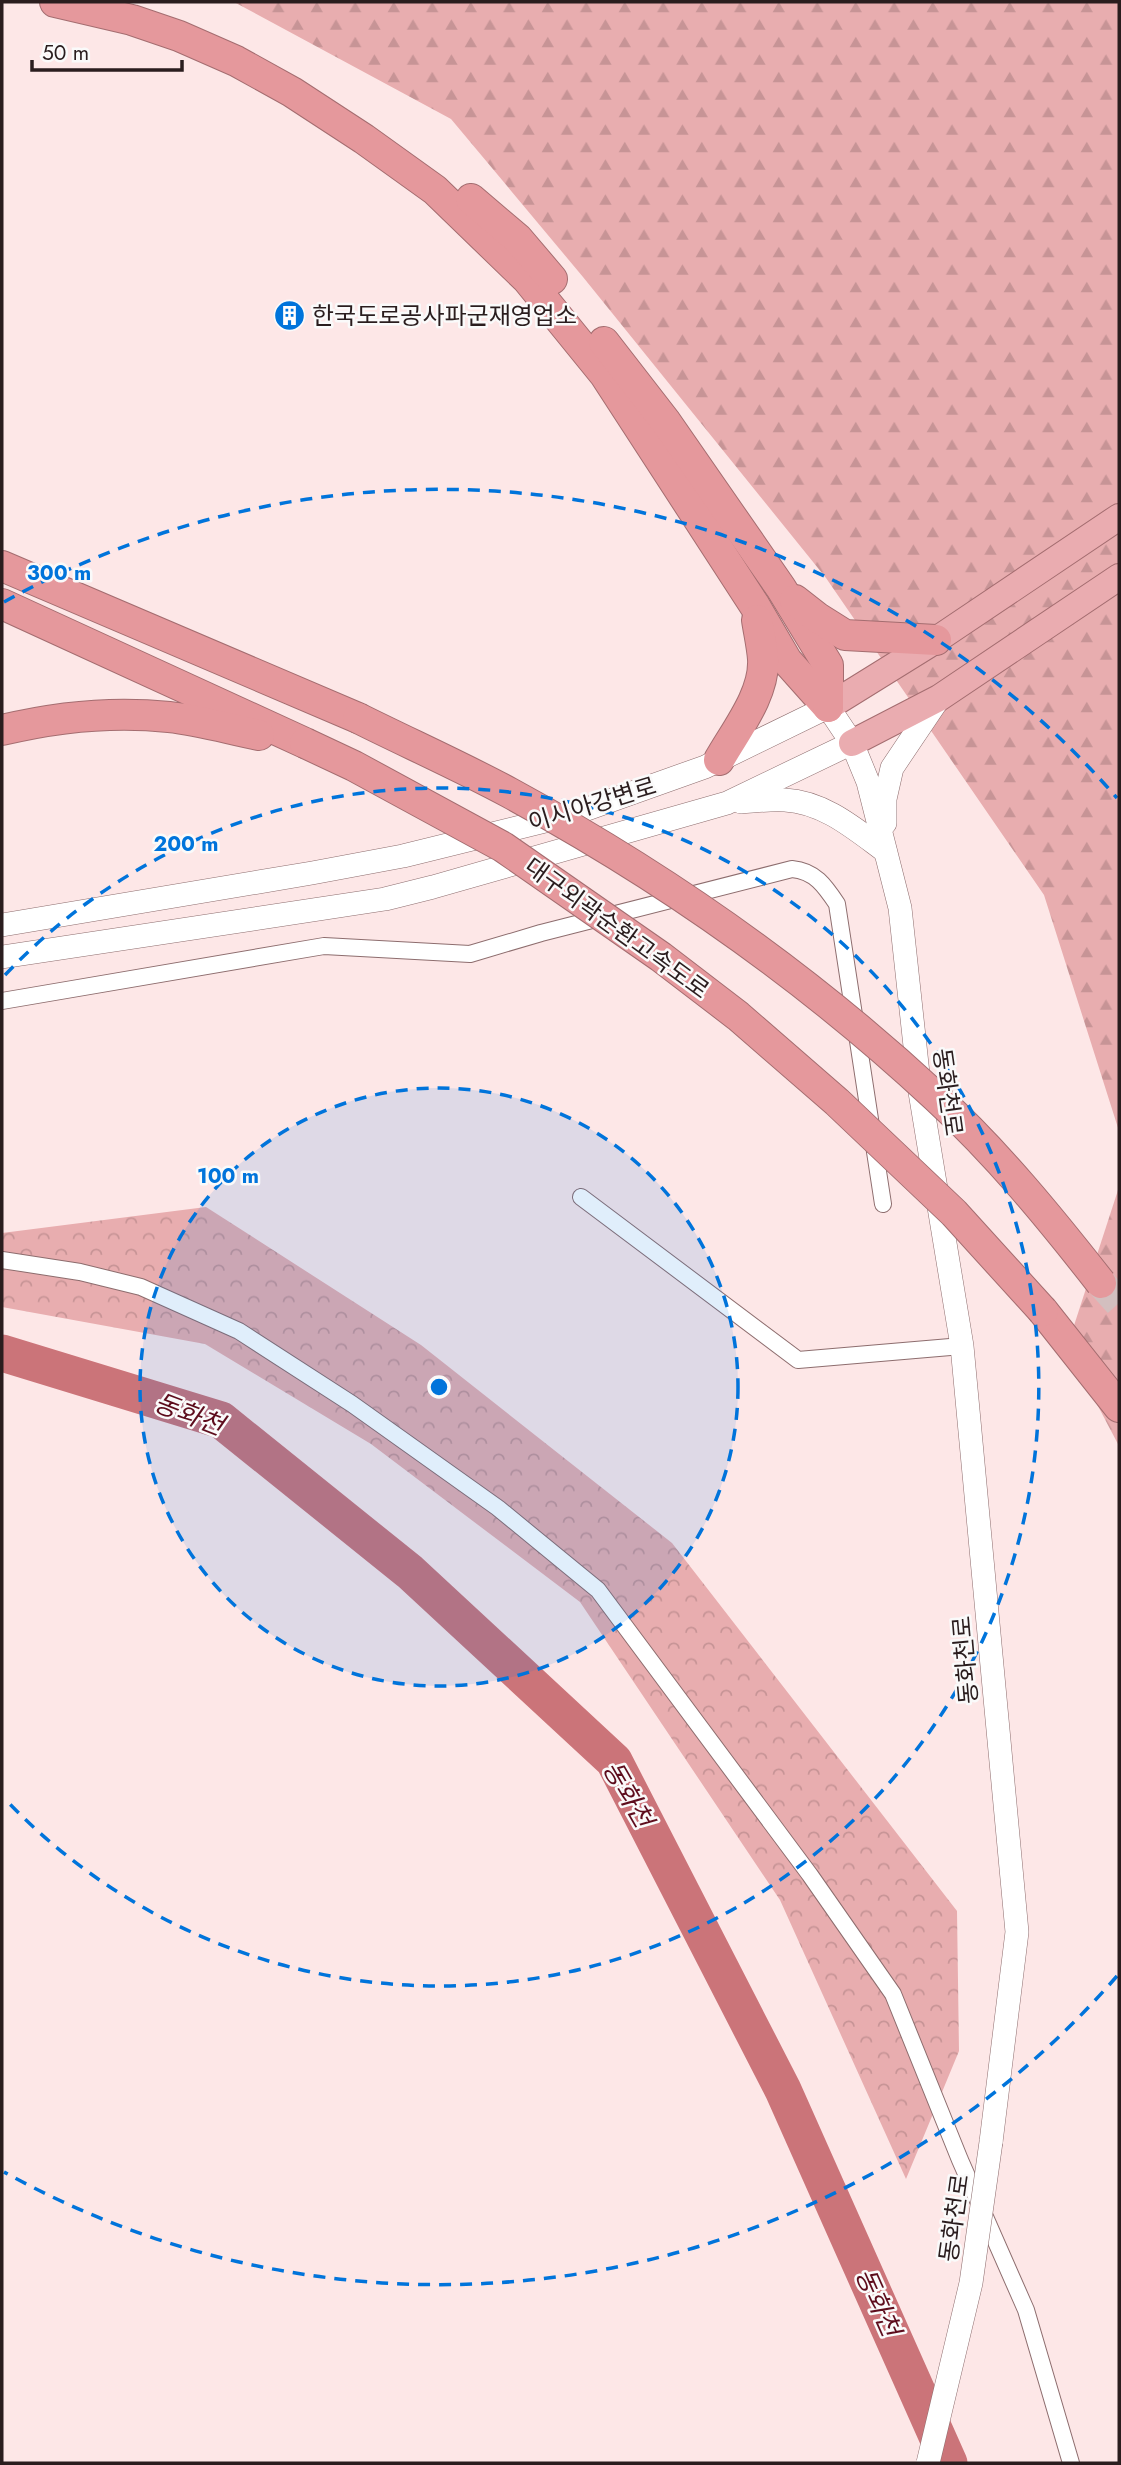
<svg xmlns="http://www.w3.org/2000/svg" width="1121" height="2465" font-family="Jost,'Noto Sans KR',sans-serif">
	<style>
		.forest { fill: url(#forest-firs) }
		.park { fill: url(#park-crowns) }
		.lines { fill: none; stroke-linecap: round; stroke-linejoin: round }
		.river { stroke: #cb7479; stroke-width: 37 }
		.motorway-tunnel { stroke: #d3bfbf; stroke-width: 30; stroke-dasharray: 30 15; stroke-linecap: butt }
		.minor-casing { stroke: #8d6d6e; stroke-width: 18 }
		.secondary-casing { stroke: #8d6d6e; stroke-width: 24 }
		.trunk-casing { stroke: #a46d70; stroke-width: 28 }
		.motorway-casing { stroke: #a46d70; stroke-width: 32 }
		.minor { stroke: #fff; stroke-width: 16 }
		.secondary { stroke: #fff; stroke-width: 23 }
		.trunk { stroke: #eaacb0; stroke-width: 26 }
		.motorway { stroke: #e5989c; stroke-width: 30 }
		.secondary-bridge-casing { stroke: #8d6d6e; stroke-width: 24; stroke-linecap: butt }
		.motorway-bridge-casing { stroke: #a46d70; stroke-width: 32; stroke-linecap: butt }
		.secondary-bridge { stroke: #fff; stroke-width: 23 }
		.motorway-bridge { stroke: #e5989c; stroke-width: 30 }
		.ring { fill: none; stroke: #0074db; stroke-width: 3.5; stroke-dasharray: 12 9 }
		.labels { text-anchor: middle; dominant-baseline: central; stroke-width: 5; stroke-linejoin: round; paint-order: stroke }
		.poi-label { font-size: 24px; fill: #2a1d1e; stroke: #fafafa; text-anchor: start }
		.street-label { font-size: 24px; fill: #2a1d1e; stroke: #fafafa }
		.water-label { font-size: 26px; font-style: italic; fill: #5d0c1c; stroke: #fafafa }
		.centre { fill: #0074db; stroke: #fafafa; stroke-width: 3.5 }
		.ring-label { font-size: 21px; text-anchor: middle; font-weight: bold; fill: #0074db; stroke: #fafafa; stroke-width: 5; stroke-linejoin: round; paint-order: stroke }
	</style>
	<defs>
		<pattern id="forest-firs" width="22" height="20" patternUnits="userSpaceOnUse" patternTransform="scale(1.75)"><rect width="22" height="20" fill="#e8adaf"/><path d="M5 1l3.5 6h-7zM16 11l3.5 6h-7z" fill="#c79496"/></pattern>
		<pattern id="park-crowns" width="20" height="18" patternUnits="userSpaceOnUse" patternTransform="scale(1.75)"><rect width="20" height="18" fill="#e8adaf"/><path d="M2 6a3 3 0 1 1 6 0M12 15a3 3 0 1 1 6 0" fill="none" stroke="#c79496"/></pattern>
	</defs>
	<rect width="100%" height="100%" fill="#fde7e7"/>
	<!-- forest -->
	<g class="forest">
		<polygon points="234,2 1119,2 1119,1131 1044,895 826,578 583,277 451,119"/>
		<polygon points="1119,1187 1119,1446 1067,1347"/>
	</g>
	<!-- park -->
	<polygon class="park" points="206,1207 421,1345 672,1543 957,1911 959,2051 906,2179 780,1900 580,1602 371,1444 205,1344 2,1307 2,1233"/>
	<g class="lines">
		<!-- river -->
		<polyline class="river" points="2,1353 221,1420 410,1572 614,1761 783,2090 949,2463"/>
		<!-- motorway-tunnel -->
		<polyline class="motorway-tunnel" points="1101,1283 1119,1303"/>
		<defs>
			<g id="minor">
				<path d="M 2,1001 L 324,946 L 470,954 L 541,933 L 792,869 C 815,871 825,886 837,904 L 883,1204"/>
				<polyline points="581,1197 798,1360 962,1346"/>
				<polyline points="2,1260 80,1272 141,1287 239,1331 352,1404 498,1508 598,1590 810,1875 893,1994 960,2160 1026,2310 1071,2463"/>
			</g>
			<g id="secondary">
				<path d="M 741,802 C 756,801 771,799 785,800 C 824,802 855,829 885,851"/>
				<polyline points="885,823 885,799 892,768 939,698"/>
				<polyline points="2,925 312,873 403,856 573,814 705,767 828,707 852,743 868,782 900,908 920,1092 962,1346 1017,1932 991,2142"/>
				<polyline points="2,957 385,899 433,887 727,803 852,743"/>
			</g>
			<g id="trunk">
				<polyline points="828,707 936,640 1119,517"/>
				<polyline points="852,743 939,698 1119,577"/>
			</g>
			<g id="motorway">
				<polyline points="55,2 132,20 179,36 236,61 292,92 364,139 435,190 527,279 605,375 755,606 787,661 828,707"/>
				<polyline points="471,199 518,239 552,279"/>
				<polyline points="604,342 666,422 781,588 828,665 828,707"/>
				<polyline points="2,566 358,718"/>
				<polyline points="795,600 818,618 845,635 936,640"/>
				<polyline points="2,604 305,743"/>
				<path d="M 2,730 C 56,717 113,711 169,717 C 199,720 229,729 259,735"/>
				<path d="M 719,760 C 736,730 765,694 763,659 C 762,646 759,633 757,620"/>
				<polyline points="1043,1311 1119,1407"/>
			</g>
		</defs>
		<!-- minor casing -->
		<use href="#minor" class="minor-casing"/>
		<!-- secondary casing -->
		<use href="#secondary" class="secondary-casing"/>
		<!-- trunk casing -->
		<use href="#trunk" class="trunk-casing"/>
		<!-- motorway casing -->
		<use href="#motorway" class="motorway-casing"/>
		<!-- minor -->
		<use href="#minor" class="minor"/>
		<!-- secondary -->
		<use href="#secondary" class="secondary"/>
		<!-- trunk -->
		<use href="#trunk" class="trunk"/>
		<!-- motorway -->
		<use href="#motorway" class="motorway"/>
		<defs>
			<polyline id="secondary-bridge" points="928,2463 971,2283 991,2142"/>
			<g id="motorway-bridge">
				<path d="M 358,718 C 408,743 460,766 510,793 C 663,876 808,978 936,1097 C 997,1153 1050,1218 1101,1283"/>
				<polyline points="305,743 354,766 503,847 661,957 738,1016 837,1102 954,1213 1043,1311"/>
			</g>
		</defs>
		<!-- secondary-bridge casing -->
		<use href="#secondary-bridge" class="secondary-bridge-casing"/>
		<!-- motorway-bridge casing -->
		<use href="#motorway-bridge" class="motorway-bridge-casing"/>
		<!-- secondary-bridge -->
		<use href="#secondary-bridge" class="secondary-bridge"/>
		<!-- motorway-bridge -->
		<use href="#motorway-bridge" class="motorway-bridge"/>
	</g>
	<!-- distance rings -->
	<circle cx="439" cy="1387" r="299" fill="#0074db" fill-opacity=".12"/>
	<g class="ring">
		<circle cx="439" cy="1387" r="299"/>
		<path d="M5 975A599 599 0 1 1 5 1799"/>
		<path d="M1117 1976A898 898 0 0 1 4 2172M4 602A898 898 0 0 1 1117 798"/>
	</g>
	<!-- icons -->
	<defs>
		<symbol id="building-disc" viewBox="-11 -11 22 22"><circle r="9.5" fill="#0074db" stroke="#fafafa"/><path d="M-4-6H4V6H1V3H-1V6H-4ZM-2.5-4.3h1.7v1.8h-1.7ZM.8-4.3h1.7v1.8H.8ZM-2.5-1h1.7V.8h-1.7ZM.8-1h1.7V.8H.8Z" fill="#fff"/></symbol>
	</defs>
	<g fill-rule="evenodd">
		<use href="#building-disc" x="272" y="298" width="35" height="35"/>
	</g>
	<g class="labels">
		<!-- poi labels -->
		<g class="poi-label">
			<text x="312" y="315">한국도로공사파군재영업소</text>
		</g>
		<!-- street labels -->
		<g class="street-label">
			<text transform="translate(592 804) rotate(-17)">이시아강변로</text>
			<text transform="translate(617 928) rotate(36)">대구외곽순환고속도로</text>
			<text transform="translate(948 1092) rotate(82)">동화천로</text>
			<text transform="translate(965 1660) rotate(-95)">동화천로</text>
			<text transform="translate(954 2218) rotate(-82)">동화천로</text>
		</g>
		<!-- water labels -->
		<g class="water-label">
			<text transform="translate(189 1414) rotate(21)">동화천</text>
			<text transform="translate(628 1794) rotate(60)">동화천</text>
			<text transform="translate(878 2302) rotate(66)">동화천</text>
		</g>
	</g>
	<circle cx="439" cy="1387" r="10" class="centre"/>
	<g class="ring-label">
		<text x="59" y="580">300 m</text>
		<text x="186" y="851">200 m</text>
		<text x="228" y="1183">100 m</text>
	</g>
	<!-- border -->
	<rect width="1121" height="2465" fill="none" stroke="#2a1d1e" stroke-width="7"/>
	<!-- scale -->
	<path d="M32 60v10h150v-10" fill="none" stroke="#2a1d1e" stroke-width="3.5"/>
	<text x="42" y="60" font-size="21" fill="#2a1d1e" stroke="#fafafa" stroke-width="5" paint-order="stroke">50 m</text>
</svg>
